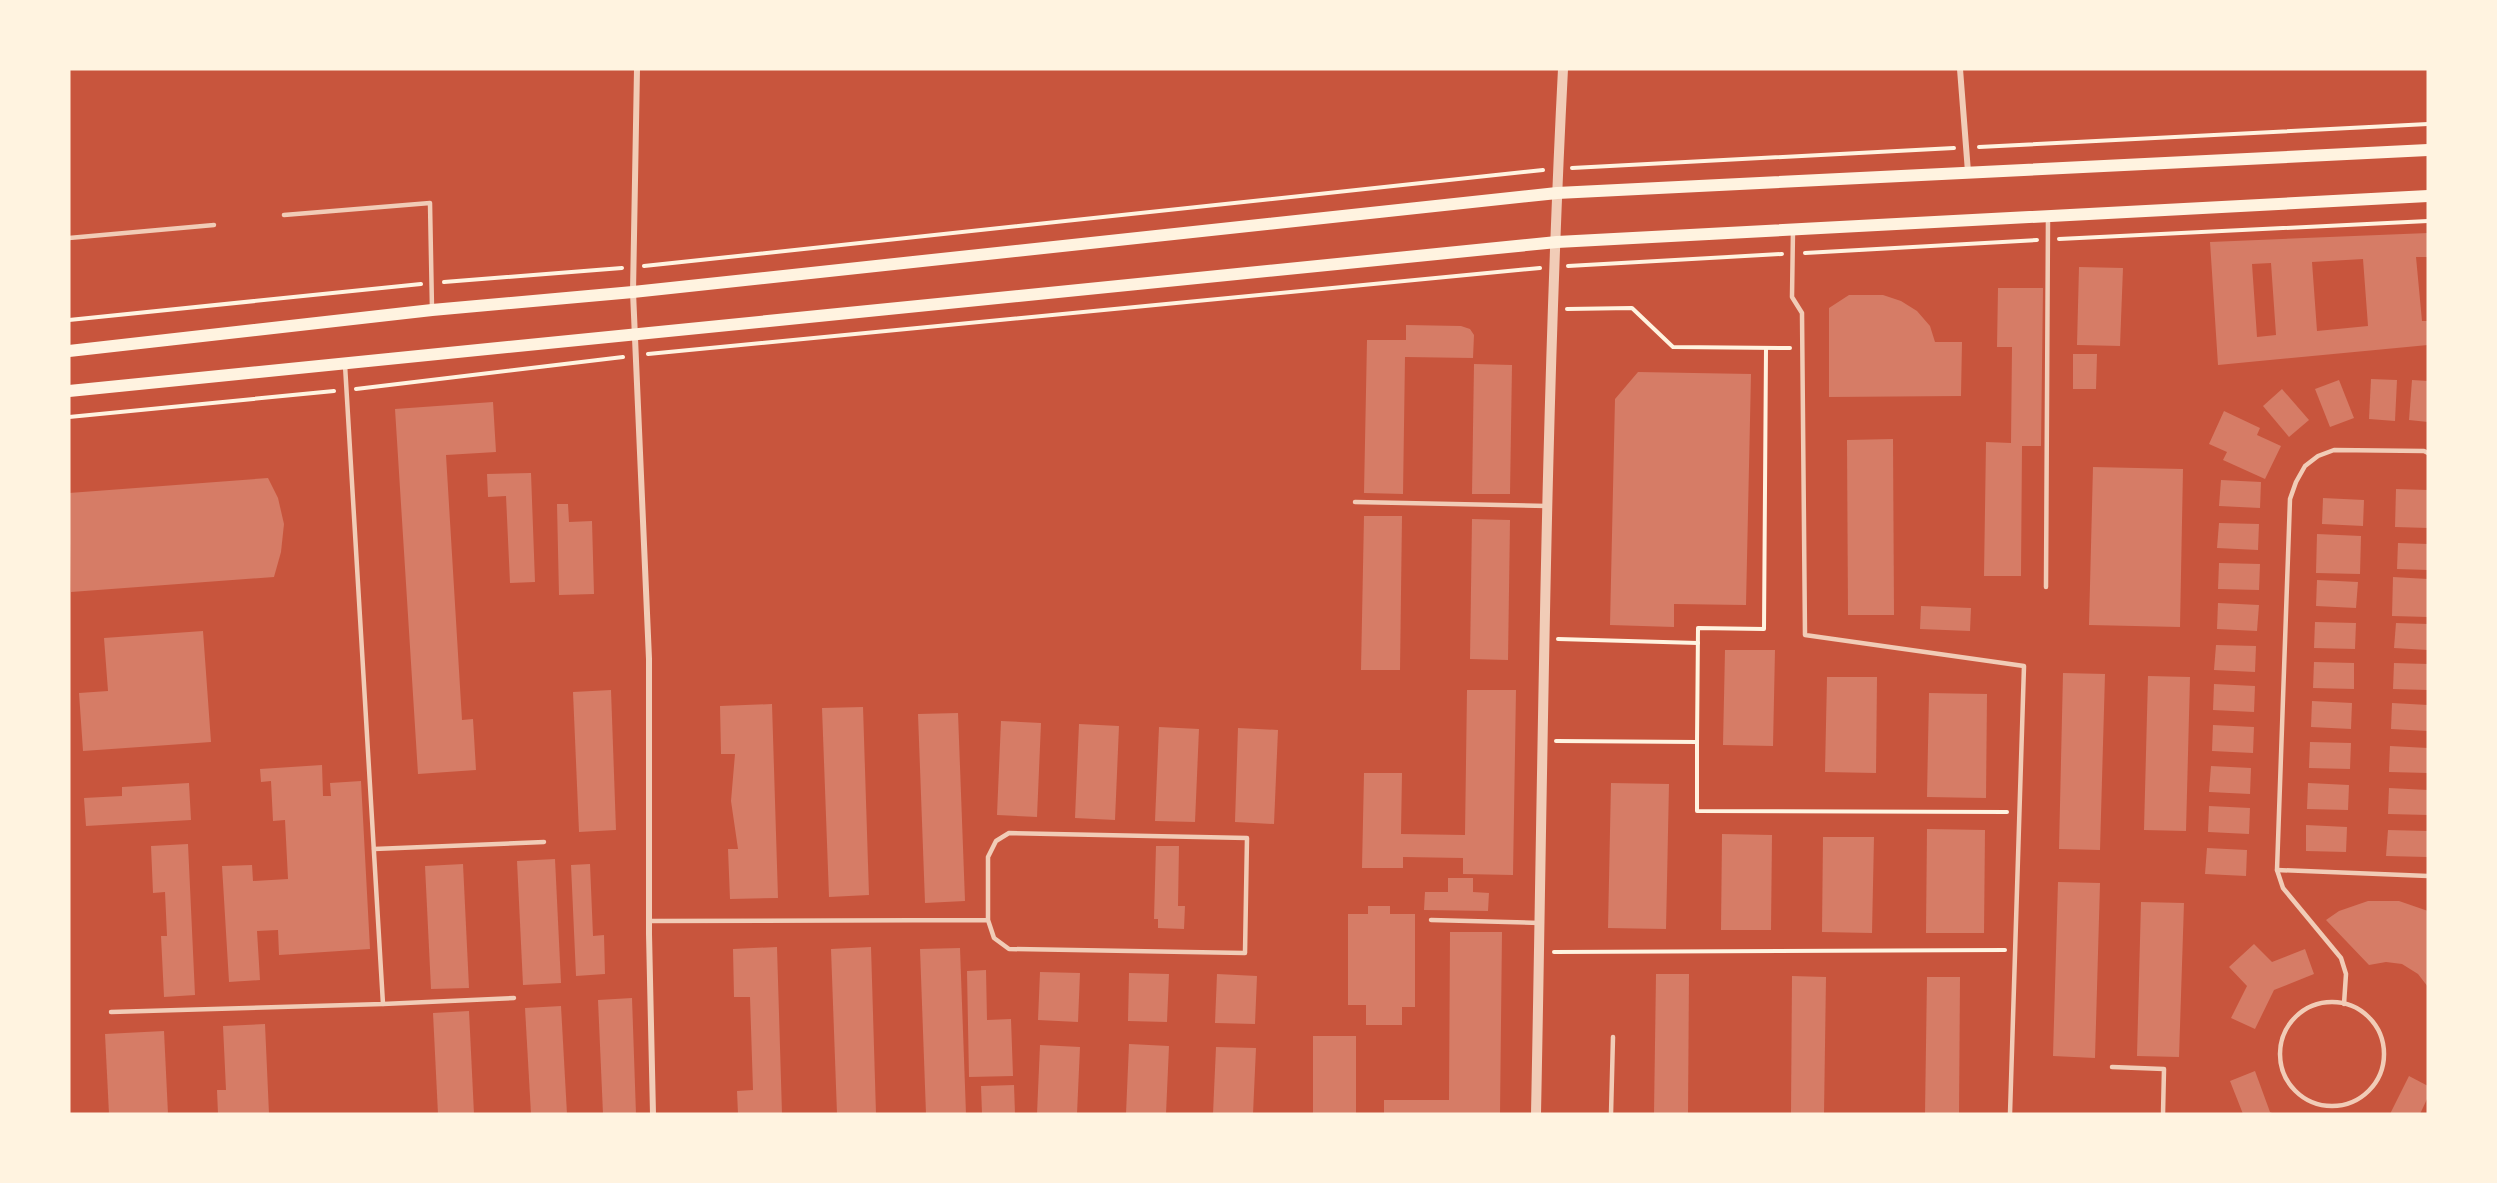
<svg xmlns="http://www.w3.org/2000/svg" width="2497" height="1183" font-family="Ubuntu,sans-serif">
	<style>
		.building { fill: #d67c66; fill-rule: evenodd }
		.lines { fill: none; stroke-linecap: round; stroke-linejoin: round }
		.path { stroke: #fff3e0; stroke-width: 4 }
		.service { stroke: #f1ccb7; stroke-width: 4.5 }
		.minor { stroke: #f1ccb7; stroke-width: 6 }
		.tertiary { stroke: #f1ccb7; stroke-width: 10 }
		.secondary { stroke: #fff3e0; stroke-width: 12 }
	</style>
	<rect width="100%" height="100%" fill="#c8553d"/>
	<!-- building -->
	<g class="building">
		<path d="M 2428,233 L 2428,257 L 2416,257 L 2422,321 L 2428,321 L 2428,345 L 2218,365 L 2210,242 ZM 2363,259 L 2368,326 L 2317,331 L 2312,262 ZM 2271,263 L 2276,335 L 2257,337 L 2252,264 Z"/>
		<polygon points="2079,267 2123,268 2120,346 2077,345"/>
		<polygon points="1998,288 2043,288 2041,446 2022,446 2021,576 1984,576 1986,442 2011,443 2012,347 1997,347"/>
		<polygon points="1849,295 1883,295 1901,301 1917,311 1930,326 1935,342 1962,342 1961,396 1829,397 1829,308"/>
		<polygon points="1406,325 1461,326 1470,329 1474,335 1473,358 1405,357 1403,494 1364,493 1367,340 1406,340"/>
		<polygon points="2073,354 2097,354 2096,389 2073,389"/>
		<polygon points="1474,364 1512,365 1510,494 1472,494"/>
		<polygon points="1638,372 1751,374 1746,605 1674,604 1674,627 1610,625 1615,399"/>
		<polygon points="2371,379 2397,380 2395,421 2369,419"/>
		<polygon points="2339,380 2354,418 2330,427 2315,389"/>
		<polygon points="2412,380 2428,381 2428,422 2409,420"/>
		<polygon points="2282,389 2309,420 2289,437 2263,406"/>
		<polygon points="493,402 496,452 446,455 462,720 473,719 476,770 418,774 395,409"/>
		<polygon points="2224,411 2260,428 2257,435 2281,446 2265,479 2223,460 2227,452 2209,444"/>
		<polygon points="1893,439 1894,615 1848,615 1847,440"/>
		<polygon points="2093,467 2183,469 2180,627 2089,625"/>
		<polygon points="531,473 535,582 510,583 506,496 488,497 487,474"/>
		<polygon points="268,478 278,498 284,524 281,552 274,577 71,592 69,493"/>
		<polygon points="2221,480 2261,482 2260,508 2219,506"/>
		<polygon points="2396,489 2428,490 2428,528 2395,527"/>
		<polygon points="2323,498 2364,500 2363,526 2322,524"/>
		<polygon points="557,504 568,504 569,522 592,521 594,594 559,595"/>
		<polygon points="1364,516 1402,516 1400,670 1361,670"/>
		<polygon points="1472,519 1510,520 1508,660 1470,659"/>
		<polygon points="2219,523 2259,524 2258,550 2217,548"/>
		<polygon points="2317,534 2361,536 2360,574 2316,573"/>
		<polygon points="2398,543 2428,544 2428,570 2397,569"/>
		<polygon points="2219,563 2260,564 2259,590 2218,589"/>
		<polygon points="2393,577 2428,579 2428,617 2392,616"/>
		<polygon points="2317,580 2358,582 2356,608 2316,606"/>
		<polygon points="2218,603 2259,605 2257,631 2217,629"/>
		<polygon points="1921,606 1971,608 1970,631 1920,629"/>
		<polygon points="2315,622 2356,623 2355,649 2314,648"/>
		<polygon points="2396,623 2428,624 2428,650 2394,648"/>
		<polygon points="203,631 211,742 83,751 79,693 108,691 104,638"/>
		<polygon points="2216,645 2256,646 2255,672 2214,670"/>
		<polygon points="1725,650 1775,650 1773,746 1723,745"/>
		<polygon points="2314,662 2354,663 2354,689 2313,688"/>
		<polygon points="2394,663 2428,664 2428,690 2393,689"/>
		<polygon points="2063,673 2105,674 2100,850 2059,849"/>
		<polygon points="2148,676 2190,677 2186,831 2144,830"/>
		<polygon points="1827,677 1877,677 1876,773 1825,772"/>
		<polygon points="2214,684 2255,686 2254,712 2213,710"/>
		<polygon points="611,690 616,830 579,832 573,692"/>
		<polygon points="1467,690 1516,690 1513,875 1463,874 1463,858 1403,857 1403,868 1362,868 1364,773 1402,773 1401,834 1465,835"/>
		<polygon points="1929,693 1987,694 1986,798 1927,797"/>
		<polygon points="2312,701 2352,703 2351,729 2311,727"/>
		<polygon points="2392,703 2428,705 2428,731 2391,729"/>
		<polygon points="772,704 778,898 730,899 728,849 738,849 731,801 735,754 721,754 720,706"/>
		<polygon points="863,707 869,895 829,897 822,708"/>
		<polygon points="958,713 965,901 925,903 918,714"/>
		<polygon points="1001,721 1041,723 1037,817 997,815"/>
		<polygon points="1079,724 1119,726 1115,820 1075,818"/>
		<polygon points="2213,725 2254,727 2253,753 2212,751"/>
		<polygon points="1159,727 1199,729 1195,822 1155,821"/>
		<polygon points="1238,728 1278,730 1274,824 1235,822"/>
		<polygon points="2310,742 2351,743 2350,769 2309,768"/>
		<polygon points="2390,746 2428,748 2428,773 2389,772"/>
		<polygon points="322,765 323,796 331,796 330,783 361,781 370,949 279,955 278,930 257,931 260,980 229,982 222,866 252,865 253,881 288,879 285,820 273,821 271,781 261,782 260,769"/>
		<polygon points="2211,766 2251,768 2250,794 2209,792"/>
		<polygon points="189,783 191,820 86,826 84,798 122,796 122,787"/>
		<polygon points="1611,783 1669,784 1666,929 1608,928"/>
		<polygon points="2308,783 2349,785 2348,810 2307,809"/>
		<polygon points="2389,788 2428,790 2428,815 2388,814"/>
		<polygon points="2209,806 2250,808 2249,834 2208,832"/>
		<polygon points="2306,825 2347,827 2346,852 2306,851"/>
		<polygon points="1927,829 1985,830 1984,933 1926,933"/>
		<polygon points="2388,830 2428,831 2427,857 2386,856"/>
		<polygon points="1722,834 1772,835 1771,930 1721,930"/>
		<polygon points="1823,837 1874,837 1872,933 1822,932"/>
		<polygon points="188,844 195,995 164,997 161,936 167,936 165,892 153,893 151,846"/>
		<polygon points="1156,846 1179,846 1178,906 1185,906 1184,929 1158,928 1158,919 1154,919"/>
		<polygon points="2207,848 2247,850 2246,876 2205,874"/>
		<polygon points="555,859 561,983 523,985 517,861"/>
		<polygon points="463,864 469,988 431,989 425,866"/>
		<polygon points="590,864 593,936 604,935 605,974 576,976 571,865"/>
		<polygon points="1448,878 1473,878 1473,892 1489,893 1488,911 1424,910 1425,892 1448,892"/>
		<polygon points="2058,882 2100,883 2095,1058 2053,1056"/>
		<polygon points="2368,901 2399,901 2428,911 2428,987 2418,974 2402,964 2386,962 2369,965 2326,920 2339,911"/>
		<polygon points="2141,902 2184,903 2179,1057 2137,1056"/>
		<polygon points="1368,906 1390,906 1390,914 1415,914 1415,1007 1402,1007 1402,1025 1366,1025 1366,1005 1348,1005 1348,914 1368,914"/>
		<polygon points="1450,932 1502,932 1500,1114 1384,1114 1384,1100 1449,1100"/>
		<polygon points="2254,944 2272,962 2305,949 2314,974 2274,990 2255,1029 2231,1018 2247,986 2229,967"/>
		<polygon points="777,947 782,1114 738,1114 737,1091 753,1090 750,997 734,997 733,949"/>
		<polygon points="871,947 876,1114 837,1114 831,949"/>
		<polygon points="960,948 966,1114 926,1114 920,949"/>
		<polygon points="986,970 987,1020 1011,1019 1013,1076 969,1077 967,971"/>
		<polygon points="1040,972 1080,973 1078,1022 1038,1020"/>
		<polygon points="1129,973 1169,974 1167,1022 1128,1021"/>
		<polygon points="1217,974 1257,976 1255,1024 1215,1023"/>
		<polygon points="1656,974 1689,974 1688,1114 1654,1114"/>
		<polygon points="1792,976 1826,977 1824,1114 1791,1114"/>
		<polygon points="1927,977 1960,977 1959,1114 1925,1114"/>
		<polygon points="632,998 636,1114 603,1114 598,1000"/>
		<polygon points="561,1006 567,1114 531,1114 525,1008"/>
		<polygon points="469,1011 474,1114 438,1114 433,1013"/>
		<polygon points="265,1024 269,1114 218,1114 217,1090 226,1090 223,1026"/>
		<polygon points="164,1031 168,1114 109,1114 105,1034"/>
		<rect x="1313" y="1036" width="43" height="78"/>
		<polygon points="1129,1044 1169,1046 1166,1114 1126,1114"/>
		<polygon points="1040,1045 1080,1047 1077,1114 1037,1114"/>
		<polygon points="1216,1047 1256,1048 1253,1114 1213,1114"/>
		<polygon points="2255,1071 2270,1112 2274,1114 2243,1114 2230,1081"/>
		<polygon points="2409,1076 2428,1086 2428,1097 2420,1114 2390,1114"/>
		<polygon points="1014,1085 1015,1114 982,1114 981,1086"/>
	</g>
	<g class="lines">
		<!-- path -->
		<g class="path">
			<polyline points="1979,147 2428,124"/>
			<polyline points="1572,168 1954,148"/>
			<polyline points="2059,239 2428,221"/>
			<polyline points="1805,253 2037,240"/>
			<polyline points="644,266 1543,170"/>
			<polyline points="1568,266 1782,254"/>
			<polyline points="444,282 622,268"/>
			<polyline points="1567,309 1632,308 1673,347 1790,348"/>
			<polyline points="69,320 421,284"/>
			<polyline points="648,354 1540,268"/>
			<polyline points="356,389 623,357"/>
			<polyline points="69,417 334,391"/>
			<polyline points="1558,639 1698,643"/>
			<polyline points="1556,741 1697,742 1697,811 2007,812"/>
			<polyline points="1697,742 1698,628 1764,629 1766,348"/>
			<polyline points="1554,952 2005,950"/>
		</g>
		<!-- service -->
		<g class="service">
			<polyline points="284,215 430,203 432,309"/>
			<polyline points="1793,230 1792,297 1802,313 1805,635 2024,666 2010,1114"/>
			<polyline points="69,238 214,225"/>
			<polyline points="1355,502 1547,506"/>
			<polyline points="2046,587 2048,216"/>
			<polyline points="374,849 544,842"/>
			<polyline points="2277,870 2428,876"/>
			<polyline points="1431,920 1540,923"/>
			<polyline points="649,921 988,920 994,938 1009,949 1245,953 1247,838 1009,833 996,841 988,857 988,920"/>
			<circle cx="2332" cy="1054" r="52"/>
			<polyline points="383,1004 514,998"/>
			<polyline points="2344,1004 2346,974 2341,958 2283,888 2277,870 2290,499 2296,482 2305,466 2318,456 2334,450 2424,451 2428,453"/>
			<polyline points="111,1012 383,1004 345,365"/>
			<polyline points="2112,1067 2164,1069 2163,1114"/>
			<polyline points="1611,1114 1613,1037"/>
		</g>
		<!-- minor -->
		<g class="minor">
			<polyline points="637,69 633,292 649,659 649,934 653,1114"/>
			<polyline points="1960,69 1968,172"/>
		</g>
		<!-- tertiary -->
		<path class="tertiary" d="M 1536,1114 C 1543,766 1545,417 1563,69"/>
		<!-- secondary -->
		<g class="secondary">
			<polyline points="69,351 432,310 633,292 1557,193 2428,150"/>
			<polyline points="69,391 1557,242 2428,196"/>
		</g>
	</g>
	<!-- border -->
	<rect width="2497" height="1183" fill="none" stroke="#fff3e0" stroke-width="141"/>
</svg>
